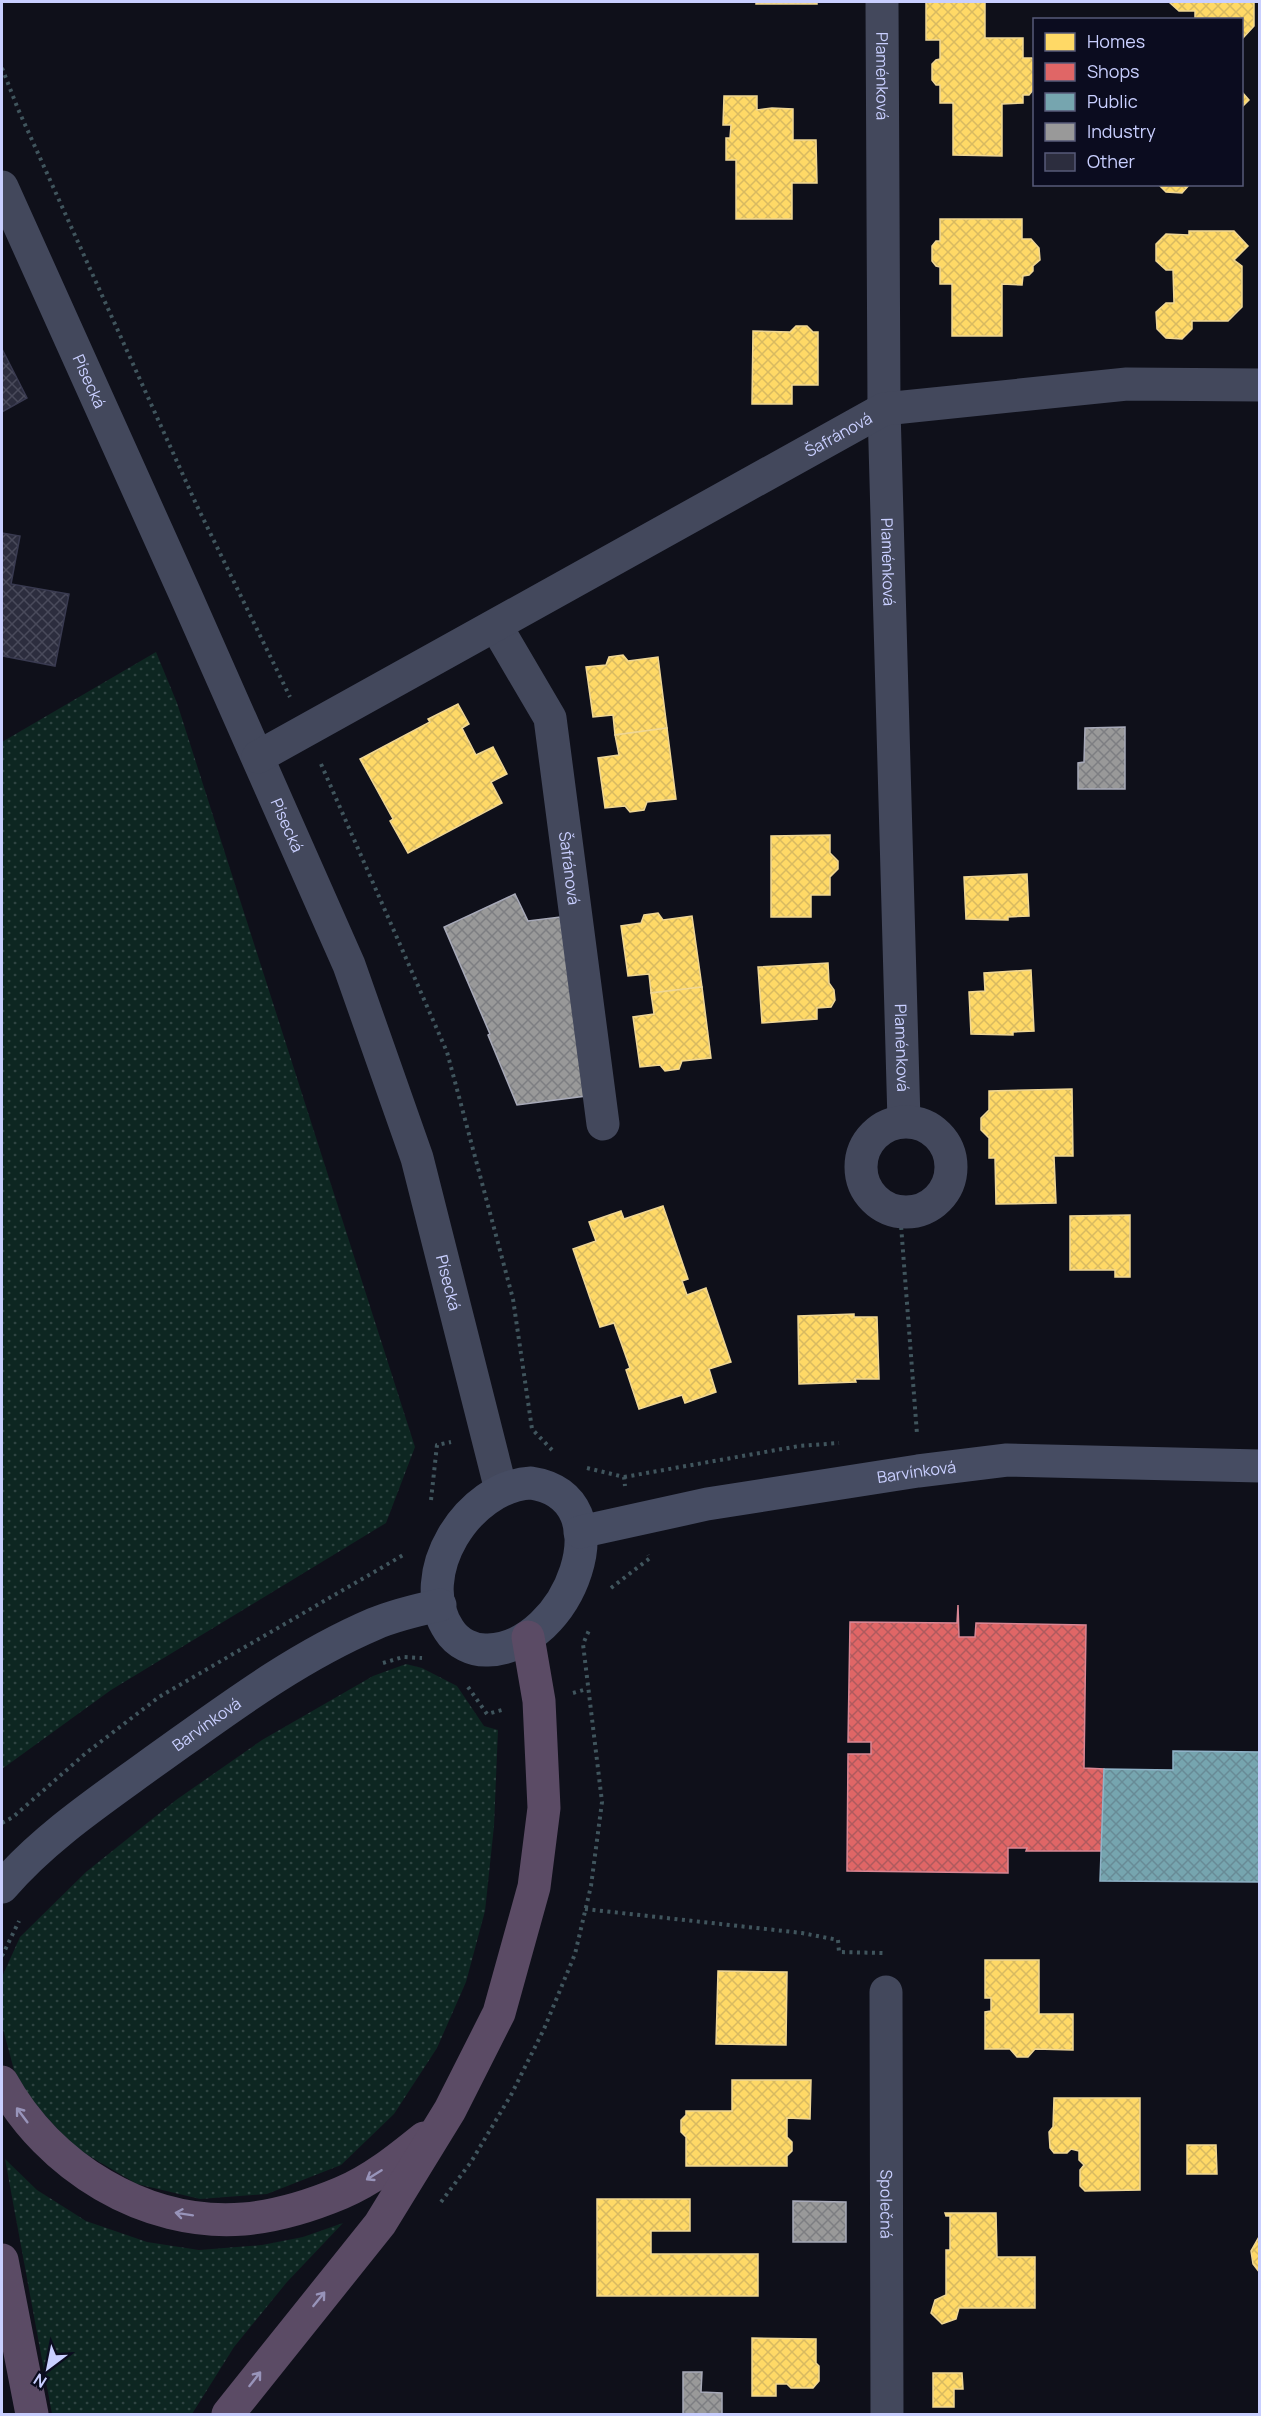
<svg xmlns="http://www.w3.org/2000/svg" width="1261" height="2416" font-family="Manrope,sans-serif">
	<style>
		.grass { fill: url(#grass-dots) }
		.homes { fill: url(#homes-cross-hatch); stroke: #efd694; stroke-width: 1.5 }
		.shops { fill: url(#shops-cross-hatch); stroke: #d98694; stroke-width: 1.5 }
		.public { fill: url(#public-cross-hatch); stroke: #8fb2c7; stroke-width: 1.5 }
		.industry { fill: url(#industry-cross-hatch); stroke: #a7a9b8; stroke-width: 1.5 }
		.building { fill: url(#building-cross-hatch); stroke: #393a50; stroke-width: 1.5 }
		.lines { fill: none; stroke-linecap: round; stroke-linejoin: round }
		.path { stroke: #40555d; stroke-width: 4; stroke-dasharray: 3 4.5; stroke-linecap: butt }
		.street { stroke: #43485c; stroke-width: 33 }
		.secondary { stroke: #464c62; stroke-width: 33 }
		.highway { stroke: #5b4b65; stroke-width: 33 }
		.oneway { stroke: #9894ba }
		.labels { text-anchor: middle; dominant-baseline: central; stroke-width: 6; stroke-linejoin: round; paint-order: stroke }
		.street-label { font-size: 16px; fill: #c9cfff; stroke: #0b0c1f }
	</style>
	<defs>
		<pattern id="grass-dots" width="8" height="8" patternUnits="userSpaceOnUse" patternTransform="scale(1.5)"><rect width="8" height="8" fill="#0d2621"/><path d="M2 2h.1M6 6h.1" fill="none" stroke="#2f4442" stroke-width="1.8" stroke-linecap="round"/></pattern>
		<pattern id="homes-cross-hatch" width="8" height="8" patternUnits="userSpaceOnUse" patternTransform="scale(1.5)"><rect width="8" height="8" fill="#ffd966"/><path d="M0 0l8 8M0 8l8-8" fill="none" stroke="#d8ba61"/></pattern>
		<pattern id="shops-cross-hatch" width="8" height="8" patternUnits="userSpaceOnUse" patternTransform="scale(1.5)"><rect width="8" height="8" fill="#e06666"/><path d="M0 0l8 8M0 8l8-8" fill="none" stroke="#af5a5e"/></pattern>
		<pattern id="public-cross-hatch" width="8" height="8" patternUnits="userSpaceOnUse" patternTransform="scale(1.5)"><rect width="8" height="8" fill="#76a5af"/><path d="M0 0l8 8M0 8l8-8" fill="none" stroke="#688b96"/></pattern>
		<pattern id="industry-cross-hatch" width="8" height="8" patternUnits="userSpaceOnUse" patternTransform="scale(1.5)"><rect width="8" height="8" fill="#999"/><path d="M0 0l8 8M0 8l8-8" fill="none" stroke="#7d7e82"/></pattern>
		<pattern id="building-cross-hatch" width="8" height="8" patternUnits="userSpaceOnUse" patternTransform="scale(1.5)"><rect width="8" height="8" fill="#2c2d3e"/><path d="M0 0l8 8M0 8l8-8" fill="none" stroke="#494a5b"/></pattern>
	</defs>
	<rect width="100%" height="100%" fill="#0f101a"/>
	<!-- grass -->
	<g class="grass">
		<polygon points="156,652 177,703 415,1447 386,1523 111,1690 2,1769 2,742"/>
		<polygon points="406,1664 422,1668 457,1686 484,1726 498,1730 494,1826 485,1911 466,1982 437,2048 394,2114 341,2165 267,2194 200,2199 137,2184 74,2147 32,2101 14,2070 2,2025 2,1977 20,1937 86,1872 176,1800 262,1740 373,1676"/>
		<polygon points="5,2159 37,2190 86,2221 147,2242 199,2250 262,2245 303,2237 343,2223 287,2282 234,2347 192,2414 52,2414"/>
	</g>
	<!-- homes -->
	<g class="homes">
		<rect x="756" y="2" width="61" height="2"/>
		<polygon points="926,2 985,2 985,38 1023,38 1023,58 1032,58 1034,61 1033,90 1029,95 1023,95 1023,103 1002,104 1002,156 953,155 953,103 940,103 940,85 936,85 932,80 932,64 936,60 940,59 940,40 926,40"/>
		<polygon points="1169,2 1254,2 1254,26 1242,39 1242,20 1195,20 1195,11 1179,11"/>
		<polygon points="1242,92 1249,100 1242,107"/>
		<polygon points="724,96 757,96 757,110 772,108 793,109 793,140 816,140 817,183 792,183 792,219 736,219 736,160 726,160 726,138 730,138 731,125 723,125"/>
		<polygon points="1158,184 1190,184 1182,193 1166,192"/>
		<polygon points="940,219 1022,219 1022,239 1031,239 1039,248 1040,260 1033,266 1033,271 1029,275 1023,276 1022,285 1002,284 1002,336 952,336 952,284 940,284 940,267 936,266 932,261 932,246 936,241 940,241"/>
		<polygon points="1189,231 1234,231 1248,246 1234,260 1242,266 1242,307 1228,321 1192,321 1192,329 1182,339 1166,338 1157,329 1156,312 1166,303 1174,303 1173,270 1166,270 1156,261 1156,244 1166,234 1189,235"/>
		<polygon points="796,326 807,326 813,332 818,332 818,385 792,385 792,404 752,404 753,331 790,332"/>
		<polygon points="623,655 628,661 658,657 667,728 615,735 613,715 593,717 586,667 606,665 609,657"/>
		<polygon points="458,704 469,724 462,728 476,755 493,747 507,774 491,782 502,803 408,853 390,821 393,819 360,759 430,722 428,719"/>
		<polygon points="667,728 676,799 647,802 644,810 630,812 625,806 605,808 598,758 619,755 615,735"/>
		<polygon points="830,835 830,853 838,861 838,869 830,877 830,895 811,895 811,917 771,917 771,836"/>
		<polygon points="1027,874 1029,916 1008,917 1008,920 966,919 964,877"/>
		<polygon points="658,913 663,920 692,916 702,987 651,993 649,974 628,976 621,926 641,923 644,915"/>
		<polygon points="828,963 829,983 834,990 835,1000 831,1007 817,1008 817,1019 762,1023 758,967"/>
		<polygon points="1031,970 1034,1031 1013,1032 1013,1035 971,1034 969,992 985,991 984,973"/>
		<polygon points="702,987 711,1058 682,1061 679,1069 665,1071 660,1065 640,1067 633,1017 654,1014 651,993"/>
		<polygon points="1072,1089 1073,1156 1054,1156 1056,1203 996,1204 995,1158 989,1158 989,1138 981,1130 981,1118 989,1110 989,1091"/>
		<polygon points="663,1206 688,1279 682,1281 687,1295 706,1288 731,1362 709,1369 716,1392 685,1403 682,1395 639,1409 626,1370 630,1368 614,1323 600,1327 573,1249 596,1241 589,1222 621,1211 624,1219"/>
		<polygon points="1130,1215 1130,1277 1115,1277 1115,1270 1070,1270 1070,1216"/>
		<polygon points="854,1314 854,1317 877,1317 879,1379 855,1379 856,1382 799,1384 798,1316"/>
		<polygon points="985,1960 1039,1960 1039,2014 1073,2014 1073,2050 1035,2049 1028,2057 1017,2057 1010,2049 985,2049 985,2012 991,2011 991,1998 985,1998"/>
		<polygon points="718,1971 787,1972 786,2045 716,2044"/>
		<polygon points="732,2080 811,2080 810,2119 787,2118 787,2137 792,2142 792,2151 787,2156 787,2166 686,2166 686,2137 681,2132 681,2120 686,2115 686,2111 732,2111"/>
		<polygon points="1054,2098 1140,2098 1140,2190 1085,2191 1080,2186 1080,2170 1084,2165 1079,2160 1079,2151 1071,2149 1067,2153 1054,2153 1050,2148 1049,2132 1053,2127"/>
		<polygon points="1187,2145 1216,2145 1217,2174 1187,2174"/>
		<polygon points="597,2199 690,2199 690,2231 651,2231 651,2254 758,2254 758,2296 597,2296"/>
		<polygon points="945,2213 996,2213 997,2257 1035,2257 1035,2308 959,2308 956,2319 942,2324 931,2313 935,2300 946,2295 946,2250 950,2250 950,2216 946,2216"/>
		<polygon points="1260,2235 1260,2273 1253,2264 1251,2251"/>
		<polygon points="752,2338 816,2339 816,2363 819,2366 819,2381 813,2388 791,2388 787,2384 776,2384 776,2396 752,2396"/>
		<polygon points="933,2373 962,2373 963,2389 954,2389 954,2407 933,2407"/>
	</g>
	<!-- shops -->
	<polygon class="shops" points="958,1605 959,1637 975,1637 976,1623 1086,1625 1084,1768 1104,1769 1103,1851 1026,1851 1027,1848 1008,1848 1008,1873 847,1871 848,1754 871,1754 871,1742 848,1742 850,1622 957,1623"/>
	<!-- public -->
	<polygon class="public" points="1173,1751 1260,1752 1260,1882 1100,1881 1104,1769 1173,1770"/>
	<!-- industry -->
	<g class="industry">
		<polygon points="1125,727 1125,789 1078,789 1078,763 1084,762 1085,728"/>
		<polygon points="515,894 528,921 560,917 586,1096 517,1105 488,1035 490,1034 444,927"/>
		<polygon points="793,2201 846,2202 846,2242 793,2242"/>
		<polygon points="683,2372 702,2372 701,2392 722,2393 722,2414 683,2414"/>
	</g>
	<!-- building -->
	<g class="building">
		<polygon points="2,349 27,398 2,412"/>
		<polygon points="2,533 20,536 11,584 69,594 55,666 2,656"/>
	</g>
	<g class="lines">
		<!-- path -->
		<g class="path">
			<polyline points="2,68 18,109 197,506 290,697"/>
			<polyline points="321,764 447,1052 513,1299 532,1429 552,1450"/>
			<polyline points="900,1212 917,1434"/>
			<polyline points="587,1468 624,1477 625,1486"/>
			<polyline points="624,1477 799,1446 839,1443"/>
			<polyline points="431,1500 437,1445 451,1442"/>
			<polyline points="611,1588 650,1558 648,1555"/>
			<polyline points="383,1663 403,1657 422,1658"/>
			<polyline points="468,1687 487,1714 502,1710"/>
			<polyline points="573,1693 587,1689"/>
			<polyline points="2,1823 13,1817 86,1753 159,1697 405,1554"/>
			<polyline points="585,1909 802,1933 838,1940 839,1952 883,1953"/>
			<polyline points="2,1956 19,1921"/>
			<polyline points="441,2202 471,2162 511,2095 544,2029 575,1954 591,1886 602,1802 583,1644 590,1628"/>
		</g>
		<!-- street -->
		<g class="street">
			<path id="s1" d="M 882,2 L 884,409 L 904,1121"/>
			<path id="s2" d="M 2,187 L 186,596 L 349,965 L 417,1158 L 501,1490"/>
			<path id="s3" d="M 496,626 L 550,718 L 603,1124"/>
			<path id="s4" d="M 258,757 L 884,409 L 1127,384 L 1260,385"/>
			<circle cx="906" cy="1167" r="45"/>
			<path id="s5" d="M 886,1992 L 887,2414"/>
		</g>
		<!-- secondary -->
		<g class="secondary">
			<path d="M 531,1483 C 627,1497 569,1648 488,1650 C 473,1651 457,1643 449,1630 C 412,1575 468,1486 531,1483 Z"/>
			<path id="s6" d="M 580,1532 L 707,1504 L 918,1471 L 1007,1460 L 1260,1466"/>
			<path id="s7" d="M 2,1887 C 43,1839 98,1802 149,1765 C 221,1714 292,1659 374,1624 C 395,1615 417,1610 440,1605"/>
		</g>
		<!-- highway -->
		<g class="highway">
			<path d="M 2,2082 C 48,2166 145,2227 244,2219 C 277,2216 310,2206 341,2193 C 372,2180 398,2159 424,2138"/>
			<polyline points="2,2260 32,2414"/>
			<polyline points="228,2414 380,2224 450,2110 499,2013 534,1887 544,1808 539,1701 528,1637"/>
		</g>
	</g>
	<!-- one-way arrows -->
	<defs><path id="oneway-shaft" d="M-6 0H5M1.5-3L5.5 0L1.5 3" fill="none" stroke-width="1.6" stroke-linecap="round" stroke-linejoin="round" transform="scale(1.5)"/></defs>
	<g class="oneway">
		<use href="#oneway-shaft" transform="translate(22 2115) rotate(-127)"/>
		<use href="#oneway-shaft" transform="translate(374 2175) rotate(148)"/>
		<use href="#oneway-shaft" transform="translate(184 2214) rotate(-171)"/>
		<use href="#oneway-shaft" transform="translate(319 2299) rotate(-51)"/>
		<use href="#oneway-shaft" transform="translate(255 2379) rotate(-52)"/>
	</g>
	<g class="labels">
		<!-- street labels -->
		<g class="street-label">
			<text stroke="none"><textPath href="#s1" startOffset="74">Plaménková</textPath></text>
			<text stroke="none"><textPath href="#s2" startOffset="213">Písecká</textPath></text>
			<text stroke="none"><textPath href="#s4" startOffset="664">Šafránová</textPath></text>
			<text stroke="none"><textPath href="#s1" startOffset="560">Plaménková</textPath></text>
			<text stroke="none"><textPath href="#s2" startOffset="699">Písecká</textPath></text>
			<text stroke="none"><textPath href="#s3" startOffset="258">Šafránová</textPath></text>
			<text stroke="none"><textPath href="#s1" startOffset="1046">Plaménková</textPath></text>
			<text stroke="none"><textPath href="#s2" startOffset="1185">Písecká</textPath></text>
			<text stroke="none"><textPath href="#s6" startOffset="342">Barvínková</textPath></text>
			<text stroke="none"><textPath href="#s7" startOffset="262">Barvínková</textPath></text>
			<text stroke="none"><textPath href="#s5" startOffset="212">Společná</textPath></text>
		</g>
	</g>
	<!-- border -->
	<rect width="1261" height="2416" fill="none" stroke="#c9cfff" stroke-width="6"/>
	<!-- legend -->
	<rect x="1033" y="18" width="210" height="168" fill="#0b0c1f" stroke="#575a79" stroke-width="1.5"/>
	<rect x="1045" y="33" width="30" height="18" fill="#ffd966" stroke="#575a79" stroke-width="1.5"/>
	<text x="1087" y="48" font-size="18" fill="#c9cfff">Homes</text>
	<rect x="1045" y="63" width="30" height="18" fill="#e06666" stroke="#575a79" stroke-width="1.5"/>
	<text x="1087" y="78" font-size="18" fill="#c9cfff">Shops</text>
	<rect x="1045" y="93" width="30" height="18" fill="#76a5af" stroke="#575a79" stroke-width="1.5"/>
	<text x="1087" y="108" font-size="18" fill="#c9cfff">Public</text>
	<rect x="1045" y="123" width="30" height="18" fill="#999999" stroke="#575a79" stroke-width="1.5"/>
	<text x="1087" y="138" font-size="18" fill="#c9cfff">Industry</text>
	<rect x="1045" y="153" width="30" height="18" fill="#2c2d3e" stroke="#575a79" stroke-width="1.5"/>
	<text x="1087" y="168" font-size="18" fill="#c9cfff">Other</text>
	<!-- north arrow -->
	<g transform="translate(48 2368) rotate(212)" stroke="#0b0c1f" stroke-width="4.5" paint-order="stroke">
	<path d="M0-4.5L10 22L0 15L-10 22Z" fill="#c9cfff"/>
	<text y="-9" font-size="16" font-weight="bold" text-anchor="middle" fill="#c9cfff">N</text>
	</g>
</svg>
